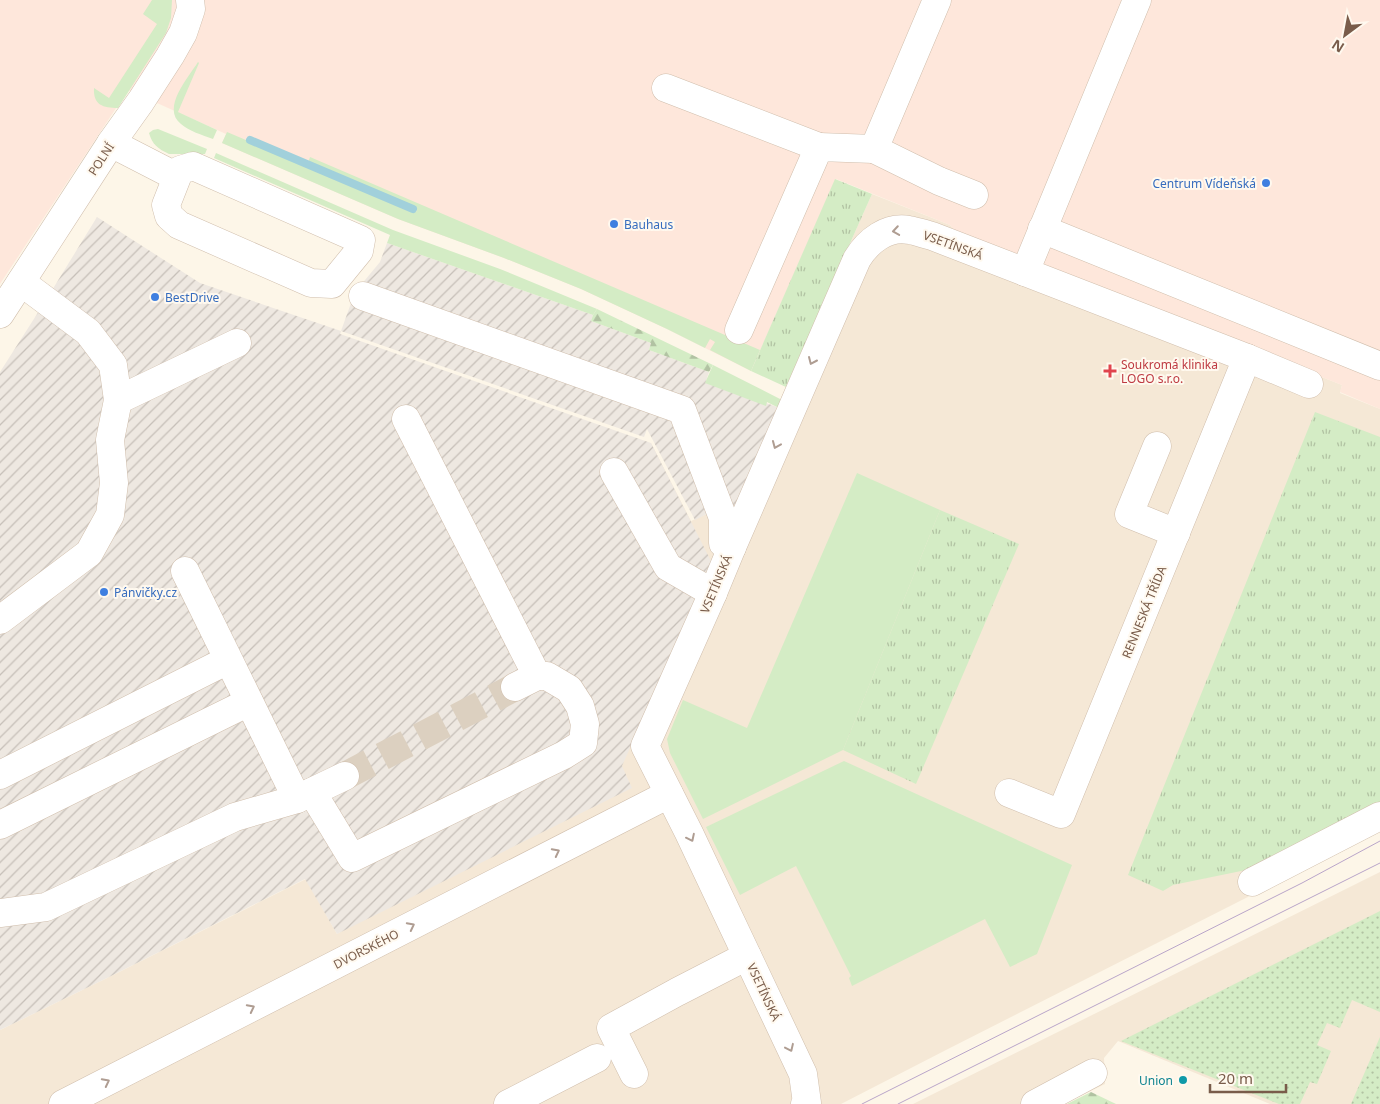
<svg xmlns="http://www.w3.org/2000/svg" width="1380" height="1104" font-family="'Noto Sans',sans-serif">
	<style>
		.residential { fill: #f5e8d6 }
		.commercial { fill: #fee7db }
		.industrial { fill: url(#industrial-furrows) }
		.grass { fill: #d4ecc5 }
		.forest { fill: url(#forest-firs) }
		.park { fill: url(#park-tufts) }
		.garden { fill: url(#garden-dots) }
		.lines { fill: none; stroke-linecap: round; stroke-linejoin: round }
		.stream { stroke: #a1d0db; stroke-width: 8 }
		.minor-tunnel { stroke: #dcd0c0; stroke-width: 28; stroke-dasharray: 28 14; stroke-linecap: butt }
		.minor-casing { stroke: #d0beac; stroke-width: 29 }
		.minor { stroke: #fff; stroke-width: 28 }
		.tram { stroke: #b9a5c9; stroke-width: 1 }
		.oneway { stroke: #af9d92 }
		.shop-dot { fill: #3f7fe0; stroke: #fff9ef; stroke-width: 2 }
		.health-dot { fill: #e0444e; stroke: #fff9ef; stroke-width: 2 }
		.culture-dot { fill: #0f9aa8; stroke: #fff9ef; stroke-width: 2 }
		.labels { text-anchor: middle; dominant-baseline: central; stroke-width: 4; stroke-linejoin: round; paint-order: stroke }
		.street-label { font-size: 12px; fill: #795c4a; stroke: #fff9ef }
		.shop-label { font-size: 12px; fill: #366cbe; stroke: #fff9ef; text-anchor: start }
		.health-label { font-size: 12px; fill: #be3a42; stroke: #fff9ef; text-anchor: start }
		.culture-label { font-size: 12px; fill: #0d838f; stroke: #fff9ef; text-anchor: end }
	</style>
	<defs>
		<pattern id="industrial-furrows" width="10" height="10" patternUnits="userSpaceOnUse" patternTransform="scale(1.25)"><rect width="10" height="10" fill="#eee8e1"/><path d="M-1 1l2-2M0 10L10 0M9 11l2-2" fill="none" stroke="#c6bfb8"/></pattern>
		<pattern id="forest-firs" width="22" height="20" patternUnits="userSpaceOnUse" patternTransform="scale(1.25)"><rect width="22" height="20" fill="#d4ecc5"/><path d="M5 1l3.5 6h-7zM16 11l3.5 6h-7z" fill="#b1c2a2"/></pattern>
		<pattern id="park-tufts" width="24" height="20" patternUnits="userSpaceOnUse" patternTransform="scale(1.25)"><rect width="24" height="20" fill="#d4ecc5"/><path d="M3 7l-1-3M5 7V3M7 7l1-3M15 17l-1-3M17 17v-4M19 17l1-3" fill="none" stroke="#b1c2a2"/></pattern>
		<pattern id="garden-dots" width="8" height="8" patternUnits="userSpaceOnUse" patternTransform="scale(1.25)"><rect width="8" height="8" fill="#d4ecc5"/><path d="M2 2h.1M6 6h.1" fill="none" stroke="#b1c2a2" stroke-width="1.8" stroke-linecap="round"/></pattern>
	</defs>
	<rect width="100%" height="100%" fill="#fdf6e8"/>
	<!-- residential -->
	<g class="residential">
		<polygon points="872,194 950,225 958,234 1342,385 1340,393 1380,409 1380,830 946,1050 841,1104 0,1104 0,1030 105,979 306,879 337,934 622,766 651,443 691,521 711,512 769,428 777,407"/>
		<polygon points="1380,872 1380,1104 1270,1104 1118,1041 1104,1058 1105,1084 1064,1104 913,1104"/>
	</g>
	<!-- commercial -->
	<polygon class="commercial" points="0,0 1380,0 1380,409 1340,392 1342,385 958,234 950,225 836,179 751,371 667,329 581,289 504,258 398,219 222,143 226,134 128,90 0,284"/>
	<!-- industrial -->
	<polygon class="industrial" points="97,217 200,283 341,331 355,292 380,262 387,243 593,315 591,321 651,343 649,350 709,372 706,381 777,407 769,428 730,521 711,512 695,520 647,429 644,437 341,331 340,334 651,443 712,563 622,766 632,788 337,934 305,879 105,979 0,1030 0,372 46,300"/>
	<!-- grass -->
	<g class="grass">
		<path d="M 152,0 L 172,0 L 171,18 L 166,33 L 118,108 C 103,108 93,105 94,88 L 109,98 L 157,24 L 143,14 Z"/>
		<path d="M 198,62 L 199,63 L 178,112 L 217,130 L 213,139 C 202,135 189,131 181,124 C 161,108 188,78 198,62 Z"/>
		<path d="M 158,129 L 207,149 L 205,154 L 169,154 C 158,149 152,144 149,133 L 153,130 Z"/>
		<polygon points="227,132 416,212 417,209 308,163 310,157 760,350 751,371 710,350 715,342 710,339 705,348 667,329 581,289 504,258 398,219 222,143"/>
		<polygon points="216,153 393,230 500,269 597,309 593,315 387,243 390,235 214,158"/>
		<polygon points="713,365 782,400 785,408 777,407 767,402 766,406 705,383"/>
		<polygon points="857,473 940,510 843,750 703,819 670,753 667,739 683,700 747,728"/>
		<polygon points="844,761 1072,865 1037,954 1010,967 985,919 852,986 849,978 851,976 796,866 740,895 706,827"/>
	</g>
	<!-- forest -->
	<g class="forest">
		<polygon points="597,309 713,365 709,372 649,350 651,343 591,321 593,315"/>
		<polygon points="1091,1092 1116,1104 1067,1104"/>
	</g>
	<!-- park -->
	<g class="park">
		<polygon points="835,179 872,194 786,387 751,371"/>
		<polygon points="1315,412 1380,437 1380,802 1246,870 1173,885 1163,891 1128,875"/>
		<polygon points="940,510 1019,544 916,784 843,750"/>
	</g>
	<!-- garden -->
	<g class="garden">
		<polygon points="1380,911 1380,1012 1352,1000 1340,1028 1327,1023 1317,1045 1331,1051 1317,1084 1310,1082 1300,1104 1279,1104 1121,1041"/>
		<polygon points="1380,1037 1380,1104 1351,1104"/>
	</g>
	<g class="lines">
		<!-- stream -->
		<polyline class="stream" points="250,140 413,209"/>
		<!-- minor-tunnel -->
		<polyline class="minor-tunnel" points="345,776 515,687"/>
		<defs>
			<g id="minor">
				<polyline points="666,88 819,147"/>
				<polyline points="111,143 177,177 166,205 169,216 179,225 311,283 332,284 359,251 361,240 193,166 180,170 177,177"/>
				<polyline points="874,149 939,181 974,195"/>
				<polyline points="1042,229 1380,366"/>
				<polyline points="1025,272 1137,0"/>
				<polyline points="21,282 88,332 113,365 118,400"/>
				<polyline points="363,296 682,410 723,518 723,543 732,547"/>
				<polyline points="0,314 111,143 141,101 170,56 183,33 191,9 190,0"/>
				<polyline points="739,330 819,147 874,149 937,0"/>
				<polyline points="406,419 537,676"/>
				<polyline points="1157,446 1129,514 1176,533"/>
				<polyline points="614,472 668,567 713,593"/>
				<polyline points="185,571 297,799"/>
				<polyline points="0,620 89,553 110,515 114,483 110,440 118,400 237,343"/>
				<polyline points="0,775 228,660"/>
				<polyline points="312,792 352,858 564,755 583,743 585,724 580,706 569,689 547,676 537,676 515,687"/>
				<polyline points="1009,793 1061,814 1247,358"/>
				<polyline points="0,825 249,702"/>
				<polyline points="1252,882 1380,816"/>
				<polyline points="0,913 46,907 235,817 297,799 345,776"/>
				<polyline points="634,1074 611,1028 677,992 747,956"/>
				<polyline points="63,1104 669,794"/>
				<polyline points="508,1104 597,1058"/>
				<path d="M 805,1104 L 807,1103 L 803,1074 L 689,833 L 645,746 L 713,593 L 732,547 L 857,259 C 868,241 887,226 909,230 C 916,231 924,234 932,236 L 1247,358 L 1309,384"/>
				<polyline points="1035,1104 1093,1073"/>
			</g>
		</defs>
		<!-- minor casing -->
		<use href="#minor" class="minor-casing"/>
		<!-- minor -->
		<use href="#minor" class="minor"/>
		<!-- tram -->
		<g class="tram">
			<polyline points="862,1104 1302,883 1380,841"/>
			<polyline points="898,1104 1380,863"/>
		</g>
	</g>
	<!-- one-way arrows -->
	<defs><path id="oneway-chevron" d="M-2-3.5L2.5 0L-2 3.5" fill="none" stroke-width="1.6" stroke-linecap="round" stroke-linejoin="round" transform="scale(1.25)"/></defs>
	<g class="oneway">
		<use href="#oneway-chevron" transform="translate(896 231) rotate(171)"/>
		<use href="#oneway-chevron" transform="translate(812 361) rotate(114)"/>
		<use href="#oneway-chevron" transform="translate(776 445) rotate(113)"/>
		<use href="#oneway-chevron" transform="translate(691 838) rotate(64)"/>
		<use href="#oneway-chevron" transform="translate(556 852) rotate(-27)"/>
		<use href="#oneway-chevron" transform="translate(411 926) rotate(-27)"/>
		<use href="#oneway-chevron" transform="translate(251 1008) rotate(-27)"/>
		<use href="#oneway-chevron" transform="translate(790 1048) rotate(65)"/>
		<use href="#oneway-chevron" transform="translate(106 1082) rotate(-27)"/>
	</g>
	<!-- markers -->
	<g class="shop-dot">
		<circle cx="1266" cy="183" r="5"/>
		<circle cx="614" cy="224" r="5"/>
		<circle cx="155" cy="297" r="5"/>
		<circle cx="104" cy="592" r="5"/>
	</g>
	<path class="health-dot" d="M1107.5 363.5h5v5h5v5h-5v5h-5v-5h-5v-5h5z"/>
	<circle class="culture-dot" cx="1183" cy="1080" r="5"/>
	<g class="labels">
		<!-- street labels -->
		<g class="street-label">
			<text transform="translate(101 159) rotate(-57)">POLNÍ</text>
			<text transform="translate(953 245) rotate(20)">VSETÍNSKÁ</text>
			<text transform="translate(716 584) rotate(-67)">VSETÍNSKÁ</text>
			<text transform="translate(1144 612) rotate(-68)">RENNESKÁ TŘÍDA</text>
			<text transform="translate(366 949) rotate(-27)">DVORSKÉHO</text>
			<text transform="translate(764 992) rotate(65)">VSETÍNSKÁ</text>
		</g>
		<!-- shop labels -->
		<g class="shop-label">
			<text x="1256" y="183" text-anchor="end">Centrum Vídeňská</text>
			<text x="624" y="224">Bauhaus</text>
			<text x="165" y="297">BestDrive</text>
			<text x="114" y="592">Pánvičky.cz</text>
		</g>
		<!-- health labels -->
		<g class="health-label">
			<text x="1121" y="364">Soukromá klinika<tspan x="1121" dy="14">LOGO s.r.o.</tspan></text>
		</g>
		<!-- culture labels -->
		<g class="culture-label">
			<text x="1173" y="1080">Union</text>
		</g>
	</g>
	<!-- north arrow -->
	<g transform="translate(1345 35) rotate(212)" stroke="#fff9ef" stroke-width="4" paint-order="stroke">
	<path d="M0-4L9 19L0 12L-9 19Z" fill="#795c4a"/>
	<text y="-8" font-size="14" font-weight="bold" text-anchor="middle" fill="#795c4a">N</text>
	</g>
	<!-- scale -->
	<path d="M1210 1084v8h76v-8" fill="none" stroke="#795c4a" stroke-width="2.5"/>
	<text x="1218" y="1084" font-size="15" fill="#795c4a" stroke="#fff9ef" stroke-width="4" paint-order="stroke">20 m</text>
</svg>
